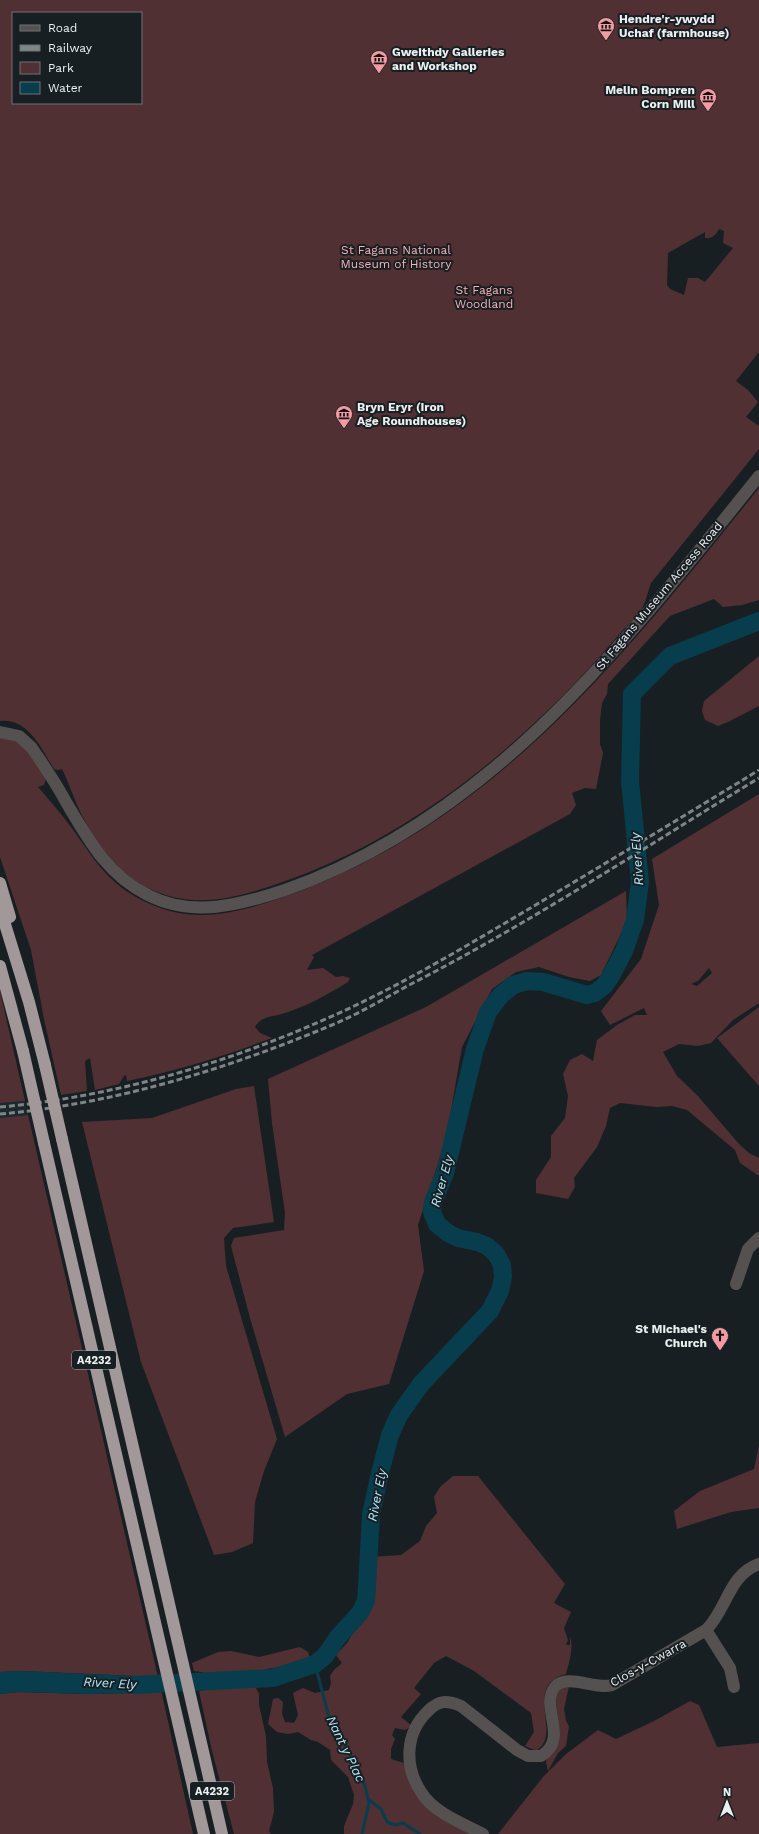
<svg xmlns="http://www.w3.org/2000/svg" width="759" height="1834" font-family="'Work Sans',sans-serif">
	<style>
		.built { fill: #1b292e }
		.green { fill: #503033; fill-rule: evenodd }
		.water { fill: #073d4c }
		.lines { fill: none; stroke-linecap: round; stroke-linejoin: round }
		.stream { stroke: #073d4c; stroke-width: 3 }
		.river { stroke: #073d4c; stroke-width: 18 }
		.minor { stroke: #555151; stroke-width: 12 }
		.highway { stroke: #a29899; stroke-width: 12 }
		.rail { stroke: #7f8587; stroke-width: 3; stroke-dasharray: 6 3; stroke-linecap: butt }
		.highway-bridge { stroke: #a29899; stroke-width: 12 }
		.labels { text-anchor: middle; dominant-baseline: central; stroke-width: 4; stroke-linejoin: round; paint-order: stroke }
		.shield { fill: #181f22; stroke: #abb1b2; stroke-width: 1 }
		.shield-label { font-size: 11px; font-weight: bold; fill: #eaeff0 }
		.poi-label { font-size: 12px; font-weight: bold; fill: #eaeff0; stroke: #181f22; text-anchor: start }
		.park-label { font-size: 12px; fill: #f6b0b6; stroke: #181f22 }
		.street-label { font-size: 12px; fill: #eaeff0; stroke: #181f22 }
		.water-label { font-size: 13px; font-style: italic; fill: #b1e7fa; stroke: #181f22 }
	</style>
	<rect width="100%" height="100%" fill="#181f22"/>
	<!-- built -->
	<polygon class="built" points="25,1101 28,1115 0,1118 0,1103"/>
	<!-- green -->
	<g class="green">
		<path d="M 0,0 L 759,0 L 759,352 L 736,381 L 748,390 L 758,402 L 746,417 L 759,426 L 759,449 L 651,583 C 648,591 646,601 642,609 C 638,616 630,623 624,629 C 609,646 595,662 580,678 C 494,768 395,844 277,884 C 239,897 200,908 160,893 C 120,879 94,842 77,805 C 72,793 68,781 62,769 L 58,770 L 54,769 C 41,748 28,718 0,721 ZM 13,13 L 141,13 L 141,103 L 13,103 ZM 719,229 L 724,231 L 723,243 L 733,248 L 705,282 L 698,278 L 688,278 L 684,295 L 670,289 L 667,285 L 668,253 L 705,232 L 705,238 C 712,239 716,235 719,229 Z"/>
		<path d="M 759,488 L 759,600 L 742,605 L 723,607 L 714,599 L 670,616 L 608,684 L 607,694 L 602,703 L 600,720 L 600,744 L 603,753 L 596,789 L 585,788 L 572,793 L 576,805 L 570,814 L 312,955 L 314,957 L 307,970 L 323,968 L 336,977 L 343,976 L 350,978 L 348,982 C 325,996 304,1008 278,1015 C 268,1017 260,1018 255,1027 L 260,1033 L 272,1038 C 224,1056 176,1071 127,1081 L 126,1075 L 124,1076 L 119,1084 L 95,1090 L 90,1058 L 85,1061 L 87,1091 L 61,1095 L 44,1019 L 31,950 L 0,857 L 0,738 C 26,737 34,760 46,779 L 44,785 L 38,787 C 49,800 61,813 71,827 C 97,863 110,888 155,906 C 200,925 248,910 292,894 C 498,819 626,653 759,488 Z"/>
		<polygon points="759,656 759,706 728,722 718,726 705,720 702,711 704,701"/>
		<path d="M 759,794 L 759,1003 L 733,1020 L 711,1043 L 698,1046 L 679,1044 L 663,1052 L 677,1076 L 697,1095 L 739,1144 L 749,1153 L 759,1158 L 759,1176 L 740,1163 L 735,1150 L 687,1110 L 672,1106 L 657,1107 L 620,1103 L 610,1108 L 606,1126 L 597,1147 L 574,1178 L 575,1187 L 568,1199 L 536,1193 L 536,1180 L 551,1157 L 551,1136 L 565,1118 L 568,1096 L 563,1074 L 570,1060 L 582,1054 L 593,1061 L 597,1040 L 617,1025 L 635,1015 L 647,1015 L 644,1008 L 610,1025 L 601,1011 L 641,959 L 659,905 L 652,859 ZM 709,968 L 712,973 L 697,986 L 691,984 L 698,981 Z"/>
		<polygon points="626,891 627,921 601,975 590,981 569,977 539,967 516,972 492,989 462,1047 446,1139 418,1225 424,1271 389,1384 347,1394 285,1437 250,1318 231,1246 234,1238 284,1230 285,1213 272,1123 268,1079 426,1007"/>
		<polygon points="0,991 25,1101 0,1103"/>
		<polygon points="759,1007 759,1086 717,1038"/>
		<polygon points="254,1086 274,1222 233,1228 224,1238 226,1266 277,1439 264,1471 255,1502 253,1543 232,1552 214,1555 141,1362 82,1122 152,1118 236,1089"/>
		<polygon points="28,1115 158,1677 21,1671 0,1672 0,1118"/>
		<polygon points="759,1446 759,1508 731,1512 677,1529 674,1511 700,1491 754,1469"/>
		<path d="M 453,1476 L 478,1476 L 565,1584 L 554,1603 L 571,1612 L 564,1628 L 568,1640 L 566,1645 L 570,1645 L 570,1637 C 574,1648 569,1662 566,1674 C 522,1686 563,1734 537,1750 L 532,1749 L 525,1746 L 534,1732 L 531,1713 L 474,1671 L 446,1656 L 434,1663 L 414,1688 L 421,1694 L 401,1717 L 412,1726 L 405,1730 L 395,1728 L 392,1735 L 395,1739 L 391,1749 L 391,1759 L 404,1763 L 404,1742 L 411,1783 L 474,1834 L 344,1834 L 344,1826 L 353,1804 L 354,1795 L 348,1777 L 331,1760 L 330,1750 L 318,1742 L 311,1740 L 298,1732 L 288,1734 L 277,1732 L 268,1724 L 273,1699 L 278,1698 L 283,1702 L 282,1714 L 285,1722 L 294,1723 L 298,1715 L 293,1693 L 303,1688 L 315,1693 L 329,1690 L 331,1683 L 330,1676 L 334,1670 L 342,1663 L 336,1655 L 347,1643 L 357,1626 L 366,1617 L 368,1611 L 366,1610 L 371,1557 L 401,1555 L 420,1541 L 426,1526 L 437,1513 L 434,1497 L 440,1487 Z"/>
		<polygon points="300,1647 308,1652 310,1658 304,1664 266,1669 258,1673 219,1676 209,1675 202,1672 194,1671 192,1663 218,1652 231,1651 259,1657"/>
		<polygon points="238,1682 255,1686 259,1694 259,1705 266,1736 267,1762 273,1788 274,1812 269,1831 271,1834 234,1834 212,1751 199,1691 205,1690 217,1683"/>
		<path d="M 569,1686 L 564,1709 L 566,1721 L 569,1726 L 566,1746 L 558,1753 L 548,1771 C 547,1767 546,1762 546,1758 C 548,1749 558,1742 559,1733 C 562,1717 546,1691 569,1686 Z"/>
		<polygon points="161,1690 193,1834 0,1834 0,1694 18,1692 88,1694 135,1693"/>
		<polygon points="690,1701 699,1705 717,1747 759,1743 759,1834 498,1834 543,1777 566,1754 598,1730 616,1739 654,1721"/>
	</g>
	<!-- water -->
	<polygon class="water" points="21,1671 158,1677 161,1690 135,1693 88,1694 18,1692 0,1694 0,1672"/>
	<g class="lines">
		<!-- stream -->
		<g class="stream">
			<polyline points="315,1664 331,1725 348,1750 365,1786 369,1803 362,1834"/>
			<polyline points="368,1799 381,1809 387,1822 395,1825 403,1823 420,1834"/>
		</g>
		<!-- river -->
		<polyline class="river" points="134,1685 273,1678 315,1664 325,1656 338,1637 360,1613 366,1601 367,1586 371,1514 380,1473 390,1435 399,1415 421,1384 490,1311 500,1291 503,1277 502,1265 496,1254 487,1246 477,1242 458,1238 448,1233 437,1224 432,1212 433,1202 445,1173 475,1049 488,1012 501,995 513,985 527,981 543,982 587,995 595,993 604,986 611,976 624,951 635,920 640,882 630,781 632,694 670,656 759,621"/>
		<!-- minor -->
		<g class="minor">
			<path d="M 0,732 L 19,736 L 32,748 C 44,766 56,783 66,802 C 88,839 107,875 148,895 C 192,918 240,905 285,890 C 493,817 626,641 759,476"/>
			<polyline points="736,1284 748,1249 759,1238"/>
			<polyline points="706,1630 730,1668 734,1687"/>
			<path d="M 483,1834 C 462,1823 434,1813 421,1792 C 404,1766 405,1733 428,1711 C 439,1700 447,1700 461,1706 L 517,1750 L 528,1756 L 541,1756 C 570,1738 539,1706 555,1687 C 567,1673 595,1690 612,1685 L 706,1630 C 727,1610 728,1575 759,1564"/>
		</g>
		<!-- highway -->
		<g class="highway">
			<polyline points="0,883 10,917"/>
			<polyline points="0,908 29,1002 45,1065"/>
			<polyline points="0,966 23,1051"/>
			<polyline points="62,1139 222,1834"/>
			<polyline points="44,1143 204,1834"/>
		</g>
		<!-- rail -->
		<g class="rail">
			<path d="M 0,1107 C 112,1097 225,1064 328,1018 C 394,989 456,952 517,916 C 598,868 679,819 759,770"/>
			<path d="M 0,1114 C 114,1104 227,1069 332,1025 C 361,1013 388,996 415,982 C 533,921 645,847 759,778"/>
		</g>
		<!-- highway-bridge -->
		<g class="highway-bridge">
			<polyline points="23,1051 44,1143"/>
			<polyline points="45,1065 62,1139"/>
		</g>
	</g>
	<!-- icons -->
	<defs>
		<symbol id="museum-pin" viewBox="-11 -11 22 30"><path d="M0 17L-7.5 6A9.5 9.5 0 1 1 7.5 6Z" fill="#f49aa4" stroke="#181f22"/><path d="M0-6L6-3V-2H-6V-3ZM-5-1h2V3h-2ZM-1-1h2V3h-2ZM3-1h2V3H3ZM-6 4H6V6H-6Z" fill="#111"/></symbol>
		<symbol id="church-pin" viewBox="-11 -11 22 30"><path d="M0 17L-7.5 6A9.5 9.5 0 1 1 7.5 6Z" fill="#f49aa4" stroke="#181f22"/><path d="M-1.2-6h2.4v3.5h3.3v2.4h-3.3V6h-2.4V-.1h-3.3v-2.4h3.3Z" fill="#111"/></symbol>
	</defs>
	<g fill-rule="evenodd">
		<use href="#museum-pin" x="596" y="16" width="20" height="27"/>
		<use href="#museum-pin" x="369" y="49" width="20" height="27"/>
		<use href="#museum-pin" x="698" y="87" width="20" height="27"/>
		<use href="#museum-pin" x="334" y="404" width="20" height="27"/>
		<use href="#church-pin" x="710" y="1326" width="20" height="27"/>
	</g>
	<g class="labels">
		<!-- shield labels -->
		<g class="shield">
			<rect x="72" y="1351" width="44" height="18" rx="3"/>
			<rect x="190" y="1782" width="44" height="18" rx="3"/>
		</g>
		<g class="shield-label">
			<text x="94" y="1360">A4232</text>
			<text x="212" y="1791">A4232</text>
		</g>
		<!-- poi labels -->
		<g class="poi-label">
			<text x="619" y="19">Hendre'r-ywydd<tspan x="619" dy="14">Uchaf (farmhouse)</tspan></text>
			<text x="392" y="52">Gweithdy Galleries<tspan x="392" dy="14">and Workshop</tspan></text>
			<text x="695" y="90" text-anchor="end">Melin Bompren<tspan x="695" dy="14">Corn Mill</tspan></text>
			<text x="357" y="407">Bryn Eryr (Iron<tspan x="357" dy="14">Age Roundhouses)</tspan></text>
			<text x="707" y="1329" text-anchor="end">St Michael's<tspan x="707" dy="14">Church</tspan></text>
		</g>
		<!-- park labels -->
		<g class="park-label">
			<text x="396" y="250">St Fagans National<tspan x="396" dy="14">Museum of History</tspan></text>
			<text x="484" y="290">St Fagans<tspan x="484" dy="14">Woodland</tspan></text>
		</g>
		<!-- street labels -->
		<g class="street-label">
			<text transform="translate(659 596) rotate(-50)">St Fagans Museum Access Road</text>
			<text transform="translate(648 1663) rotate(-29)">Clos-y-Cwarra</text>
		</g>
		<!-- water labels -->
		<g class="water-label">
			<text transform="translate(637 859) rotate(-94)">River Ely</text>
			<text transform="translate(442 1181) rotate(-74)">River Ely</text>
			<text transform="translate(377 1495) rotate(-79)">River Ely</text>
			<text transform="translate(110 1683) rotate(3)">River Ely</text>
			<text transform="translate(346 1749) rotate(64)">Nant y Plac</text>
		</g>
	</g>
	<!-- legend -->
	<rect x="12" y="12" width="130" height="92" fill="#181f22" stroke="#6c7274"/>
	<rect x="20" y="25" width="20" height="6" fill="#555151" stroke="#6c7274"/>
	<text x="48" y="32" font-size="12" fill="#eaeff0">Road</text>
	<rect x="20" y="45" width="20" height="6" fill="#7f8587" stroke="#6c7274"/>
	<text x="48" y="52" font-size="12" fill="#eaeff0">Railway</text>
	<rect x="20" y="62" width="20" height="12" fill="#503033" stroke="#6c7274"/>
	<text x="48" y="72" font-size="12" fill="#eaeff0">Park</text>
	<rect x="20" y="82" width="20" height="12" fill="#073d4c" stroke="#6c7274"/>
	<text x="48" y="92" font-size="12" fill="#eaeff0">Water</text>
	<!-- north arrow -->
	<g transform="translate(727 1802)" stroke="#181f22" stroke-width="3" paint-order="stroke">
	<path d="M0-3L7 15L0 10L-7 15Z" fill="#eaeff0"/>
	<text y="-6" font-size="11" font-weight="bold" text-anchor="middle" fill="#eaeff0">N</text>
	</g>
</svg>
